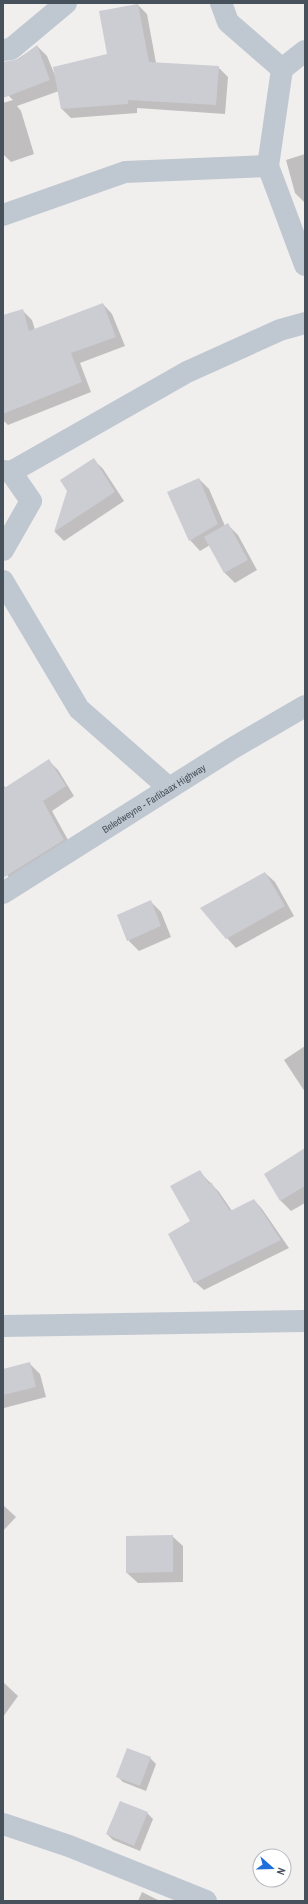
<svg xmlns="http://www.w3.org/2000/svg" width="308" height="1904" font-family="'Archivo Narrow',sans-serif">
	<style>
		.shadow { fill: #0003 }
		.building { fill: #cbcdd3 }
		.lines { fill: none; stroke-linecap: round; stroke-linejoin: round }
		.minor { stroke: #bfc8d0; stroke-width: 22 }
		.labels { text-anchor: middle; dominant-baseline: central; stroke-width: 3.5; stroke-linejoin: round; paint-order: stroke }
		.street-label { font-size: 10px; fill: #47515b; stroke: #fff }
	</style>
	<rect width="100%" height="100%" fill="#f1eeee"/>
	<!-- shadow -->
	<g class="shadow">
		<polygon points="138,5 147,14 156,63 218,67 228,77 225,114 137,108 137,113 71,118 62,109 59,91 17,106 21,111 34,154 11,162 3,154 3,103 13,100 8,95 3,81 3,63 13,62 37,46 47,56 56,78 108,55"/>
		<polygon points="305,154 305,202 304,202 295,193 286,160"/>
		<polygon points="103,304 112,314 125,346 80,363 91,392 8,425 3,420 3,316 22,310 32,320 35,330"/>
		<polygon points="93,459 103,469 124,501 64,541 55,532 73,473"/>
		<polygon points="199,479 209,489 225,526 228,525 238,535 257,570 235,583 224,572 210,545 200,551 190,540"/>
		<polygon points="49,761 58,770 74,796 52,811 73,849 16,885 7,875 3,868 3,785 6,788"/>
		<polygon points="265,873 275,882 294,916 236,948 227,938"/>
		<polygon points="151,902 161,912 171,937 139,951 128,940"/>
		<polygon points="305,1046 305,1092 284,1060"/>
		<polygon points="305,1153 305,1203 291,1211 281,1201 266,1174"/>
		<polygon points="199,1171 219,1192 232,1211 254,1200 262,1209 289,1248 204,1290 195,1282 192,1221"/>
		<polygon points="30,1364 40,1374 46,1397 4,1408 3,1370"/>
		<polygon points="3,1505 16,1517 3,1531"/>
		<polygon points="172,1536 183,1546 183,1582 138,1583 127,1573 127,1537"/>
		<polygon points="3,1682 18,1696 3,1717"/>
		<polygon points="150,1758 156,1764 146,1791 123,1782 117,1776"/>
		<polygon points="147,1813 153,1819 140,1851 113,1840 107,1834"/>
		<polygon points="142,1892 160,1901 138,1901"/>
	</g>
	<!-- building -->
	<g class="building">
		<polygon points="138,4 149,62 219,66 216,105 128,100 128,104 61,109 53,67 107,54 99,11"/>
		<polygon points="37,45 50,80 3,98 3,62 19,59"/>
		<polygon points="103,303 116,337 71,353 82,382 3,414 3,315 23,309 29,331"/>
		<polygon points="94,458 115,492 54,532 67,491 60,480"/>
		<polygon points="199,478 218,524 189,541 167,492"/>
		<polygon points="228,523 248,560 224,573 204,537"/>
		<polygon points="49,759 66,786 43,801 64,840 3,878 3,789"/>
		<polygon points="265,872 285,906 226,939 200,908"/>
		<polygon points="151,900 161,926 127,941 117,915"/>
		<polygon points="305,1148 305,1186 280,1201 264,1174"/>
		<polygon points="200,1170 209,1184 211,1182 230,1211 254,1199 281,1240 194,1283 168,1234 190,1221 170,1186"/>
		<polygon points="30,1362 36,1387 3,1395 3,1369"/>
		<polygon points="173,1535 173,1572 126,1573 126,1536"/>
		<polygon points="127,1748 151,1757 140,1786 116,1777"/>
		<polygon points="120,1801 148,1812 134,1846 106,1834"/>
	</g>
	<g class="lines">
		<!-- minor -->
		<g class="minor">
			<polyline points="221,3 228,22 282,69 268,166 305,265"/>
			<polyline points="3,50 11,49 66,3"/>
			<polyline points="282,69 305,51"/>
			<polyline points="3,215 125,172 268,166"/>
			<polyline points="3,471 11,472 31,501 3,550"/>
			<polyline points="11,472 187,372 280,330 305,323"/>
			<polyline points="3,581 79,709 169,788"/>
			<path id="s1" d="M 3,893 L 233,748 L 305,706"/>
			<polyline points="3,1326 305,1321"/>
			<polyline points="3,1824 69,1846 206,1901"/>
		</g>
	</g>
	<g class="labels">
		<!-- street labels -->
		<g class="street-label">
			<text stroke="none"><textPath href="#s1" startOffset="178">Beledweyne - Farlibaax Highway</textPath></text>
		</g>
	</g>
	<!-- border -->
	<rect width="308" height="1904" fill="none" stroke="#47515b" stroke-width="8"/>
	<!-- north arrow -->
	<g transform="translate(272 1868) rotate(110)"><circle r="19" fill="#ffffff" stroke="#b5b9bd"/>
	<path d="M0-3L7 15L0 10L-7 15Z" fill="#1e6fdb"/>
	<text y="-6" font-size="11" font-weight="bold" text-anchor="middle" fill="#47515b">N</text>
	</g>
</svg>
